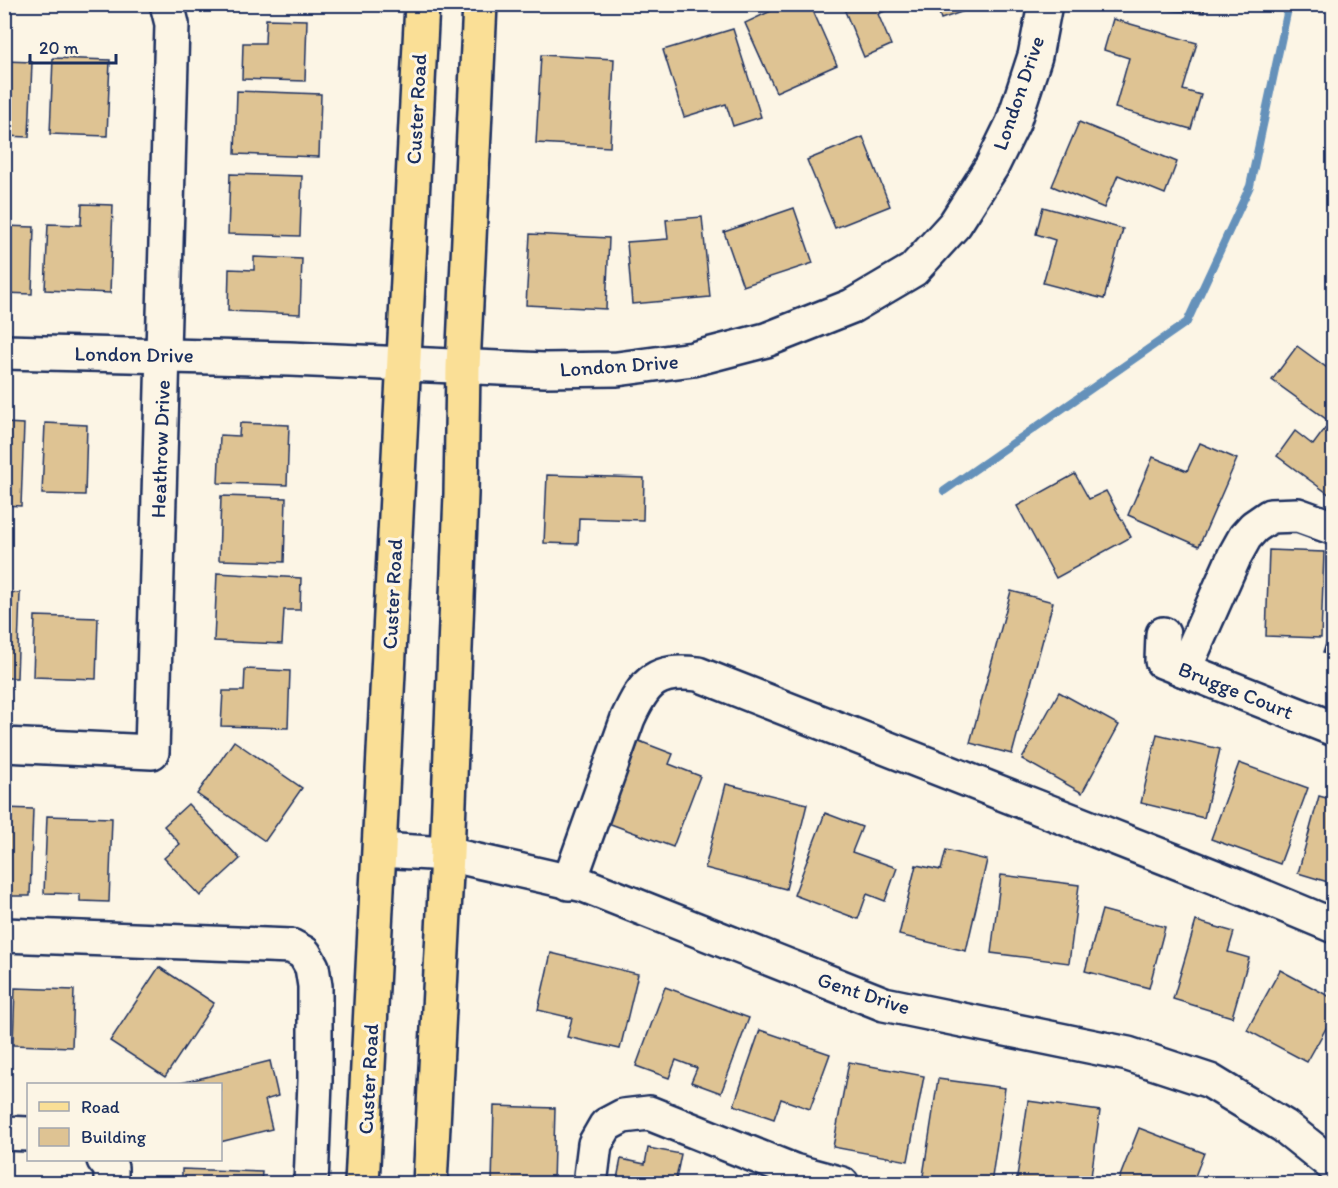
<svg xmlns="http://www.w3.org/2000/svg" width="1338" height="1188" font-family="Itim,sans-serif">
	<style>
		.lines { fill: none; stroke-linecap: round; stroke-linejoin: round }
		.stream { stroke: #6591ba; stroke-width: 8 }
		.building { fill: #dec393; stroke: #1b2f5e; stroke-width: 1.5 }
		.minor-casing { stroke: #1b2f5e; stroke-width: 38 }
		.major-casing { stroke: #1b2f5e; stroke-width: 38 }
		.minor { stroke: #fcf5e5; stroke-width: 33 }
		.major { stroke: #fadf96; stroke-width: 33 }
		.labels { text-anchor: middle; dominant-baseline: central; stroke-width: 6; stroke-linejoin: round; paint-order: stroke }
		.street-label { font-size: 21px; fill: #1b2f5e; stroke: #fcf5e5 }
	</style>
	<rect width="100%" height="100%" fill="#fcf5e5"/>
	<filter id="ink" filterUnits="userSpaceOnUse"><feTurbulence type="fractalNoise" baseFrequency=".0167" numOctaves="2"/><feDisplacementMap in="SourceGraphic" scale="12" xChannelSelector="R" yChannelSelector="G"/><feConvolveMatrix kernelMatrix="1 2 1 2 8 2 1 2 1" color-interpolation-filters="sRGB"/></filter>
	<g filter="url(#ink)">
		<g class="lines">
			<!-- stream -->
			<polyline class="stream" points="944,491 1187,322 1250,186 1289,4"/>
		</g>
		<!-- building -->
		<g class="building">
			<polygon points="786,4 810,4 837,65 776,92 745,23"/>
			<polygon points="842,4 901,4 878,14 891,45 864,57"/>
			<polygon points="936,4 976,4 976,7 941,19"/>
			<polygon points="1139,4 1204,4 1204,13 1139,8"/>
			<polygon points="266,19 307,20 305,81 242,79 243,43 265,43"/>
			<polygon points="1113,19 1197,43 1183,90 1201,95 1191,129 1115,108 1129,58 1104,50"/>
			<polygon points="733,29 761,117 733,126 726,104 684,117 663,50"/>
			<polygon points="541,55 614,59 610,147 536,143"/>
			<polygon points="53,58 110,60 107,136 50,134"/>
			<polygon points="4,61 32,62 29,137 4,136"/>
			<polygon points="237,91 321,94 319,157 235,154"/>
			<polygon points="1079,122 1177,162 1165,194 1118,175 1104,208 1052,186"/>
			<polygon points="863,137 890,206 835,228 807,160"/>
			<polygon points="230,174 302,176 300,236 228,234"/>
			<polygon points="82,204 113,205 110,293 45,290 48,224 81,225"/>
			<polygon points="1043,207 1123,229 1104,299 1043,283 1055,240 1036,234"/>
			<polygon points="794,208 813,263 743,286 724,232"/>
			<polygon points="702,217 710,297 632,304 627,242 668,239 666,220"/>
			<polygon points="4,226 34,227 32,294 4,293"/>
			<polygon points="530,234 609,238 606,309 526,305"/>
			<polygon points="254,257 302,259 300,314 228,311 229,269 254,270"/>
			<polygon points="1297,346 1334,373 1334,489 1330,495 1277,456 1295,431 1313,445 1330,422 1272,380"/>
			<polygon points="4,423 24,424 21,506 4,505"/>
			<polygon points="45,423 87,425 85,495 42,494"/>
			<polygon points="240,423 289,425 287,485 218,483 220,435 239,436"/>
			<polygon points="1200,443 1237,459 1199,546 1128,515 1153,457 1187,471"/>
			<polygon points="1075,474 1089,499 1106,491 1131,537 1056,578 1017,506"/>
			<polygon points="547,475 644,478 643,520 579,518 578,544 544,543"/>
			<polygon points="221,496 286,498 284,562 219,560"/>
			<polygon points="1269,550 1324,552 1321,638 1266,636"/>
			<polygon points="217,573 301,578 300,610 284,610 282,644 214,641"/>
			<polygon points="1011,591 1053,602 1012,754 970,743"/>
			<polygon points="4,592 20,593 17,678 4,678"/>
			<polygon points="35,616 98,618 96,679 33,677"/>
			<polygon points="1334,619 1334,656 1323,653"/>
			<polygon points="245,669 290,671 288,728 221,726 223,691 244,691"/>
			<polygon points="1059,692 1119,725 1082,793 1022,759"/>
			<polygon points="1157,734 1220,749 1204,818 1141,803"/>
			<polygon points="234,741 302,788 265,841 197,794"/>
			<polygon points="639,741 673,754 669,764 700,776 673,847 608,823"/>
			<polygon points="1239,763 1308,788 1280,864 1211,839"/>
			<polygon points="726,784 807,804 786,889 705,868"/>
			<polygon points="1319,796 1334,800 1334,863 1328,882 1298,873"/>
			<polygon points="188,804 240,859 200,896 164,858 180,844 164,826"/>
			<polygon points="4,808 33,809 30,896 4,896"/>
			<polygon points="825,813 862,827 852,852 897,868 885,901 867,894 858,919 794,895"/>
			<polygon points="47,816 112,818 109,902 80,901 80,894 44,893"/>
			<polygon points="946,850 987,860 966,951 899,935 916,865 941,870"/>
			<polygon points="1001,875 1079,885 1069,963 991,953"/>
			<polygon points="1102,910 1165,927 1149,988 1085,971"/>
			<polygon points="1196,921 1234,932 1228,952 1249,958 1232,1017 1173,999"/>
			<polygon points="551,953 638,974 620,1049 567,1037 572,1018 538,1010"/>
			<polygon points="159,967 214,1003 165,1077 110,1041"/>
			<polygon points="1280,970 1334,999 1334,1014 1307,1062 1247,1030"/>
			<polygon points="665,987 749,1018 721,1093 691,1082 697,1068 676,1060 669,1078 636,1066"/>
			<polygon points="15,988 74,990 72,1047 13,1045"/>
			<polygon points="760,1030 830,1054 810,1109 781,1099 774,1119 734,1105"/>
			<polygon points="270,1061 278,1096 265,1100 272,1129 220,1142 220,1084 177,1084"/>
			<polygon points="849,1062 924,1076 908,1161 833,1147"/>
			<polygon points="938,1079 1005,1088 991,1184 973,1184 923,1176"/>
			<polygon points="1028,1101 1100,1111 1090,1184 1016,1184"/>
			<polygon points="494,1106 555,1108 553,1184 492,1184"/>
			<polygon points="1139,1128 1204,1153 1192,1184 1117,1184"/>
			<polygon points="648,1148 681,1154 675,1184 616,1184 621,1159 645,1164"/>
			<polygon points="182,1169 262,1172 261,1184 182,1184"/>
			<polygon points="4,1179 40,1180 40,1184 4,1184"/>
		</g>
		<g class="lines">
			<defs>
				<g id="minor">
					<polyline points="4,352 290,359 545,370 617,369 693,359 766,340 852,306 913,270 955,224 992,166 1013,123 1035,56 1045,4"/>
					<polyline points="1163,634 1162,661 1334,729"/>
					<polyline points="1184,670 1235,555 1245,537 1254,527 1270,516 1298,515 1334,528"/>
					<polyline points="4,745 152,752 172,24 167,4"/>
					<polyline points="380,850 447,854 584,885 884,1004 1128,1054 1210,1081 1284,1126 1334,1166"/>
					<path d="M 569,883 L 628,718 C 645,681 656,669 698,674 L 1233,884 L 1334,926"/>
					<polyline points="4,935 291,946 304,953 312,967 315,986 315,1081 311,1184"/>
					<polyline points="4,1133 28,1134"/>
					<polyline points="104,1160 111,1168 111,1184"/>
					<polyline points="590,1184 595,1144 606,1125 623,1116 649,1113 794,1171 842,1184"/>
				</g>
				<g id="major">
					<polyline points="362,1184 422,4"/>
					<polyline points="430,1184 447,854 461,494 463,367 480,4"/>
				</g>
			</defs>
			<!-- minor casing -->
			<use href="#minor" class="minor-casing"/>
			<!-- major casing -->
			<use href="#major" class="major-casing"/>
			<!-- minor -->
			<use href="#minor" class="minor"/>
			<!-- major -->
			<use href="#major" class="major"/>
		</g>
	</g>
	<g class="labels">
		<!-- street labels -->
		<g class="street-label">
			<text transform="translate(1018 93) rotate(-71)">London Drive</text>
			<text transform="translate(416 109) rotate(-87)">Custer Road</text>
			<text transform="translate(134 354) rotate(1)">London Drive</text>
			<text transform="translate(619 365) rotate(-4)">London Drive</text>
			<text transform="translate(160 449) rotate(-88)">Heathrow Drive</text>
			<text transform="translate(392 594) rotate(-87)">Custer Road</text>
			<text transform="translate(1236 690) rotate(22)">Brugge Court</text>
			<text transform="translate(864 993) rotate(18)">Gent Drive</text>
			<text transform="translate(368 1079) rotate(-87)">Custer Road</text>
		</g>
	</g>
	<!-- margin -->
	<rect width="1338" height="1188" fill="none" stroke="#fcf5e5" stroke-width="24"/>
	<rect x="12" y="12" width="1314" height="1164" fill="none" stroke="#1b2f5e" stroke-width="2" filter="url(#ink)"/>
	<!-- legend -->
	<rect x="27" y="1083" width="195" height="78" fill="#fcf5e5" stroke="#a2a6af" stroke-width="1.5"/>
	<rect x="39" y="1102" width="30" height="9" fill="#fadf96" stroke="#a2a6af" stroke-width="1.5"/>
	<text x="81" y="1113" font-size="18" fill="#1b2f5e">Road</text>
	<rect x="39" y="1128" width="30" height="18" fill="#dec393" stroke="#a2a6af" stroke-width="1.5"/>
	<text x="81" y="1143" font-size="18" fill="#1b2f5e">Building</text>
	<!-- scale -->
	<path d="M30 54v9h86v-9" fill="none" stroke="#1b2f5e" stroke-width="3"/>
	<text x="39" y="54" font-size="18" fill="#1b2f5e" stroke="#fcf5e5" stroke-width="4.5" paint-order="stroke">20 m</text>
</svg>
